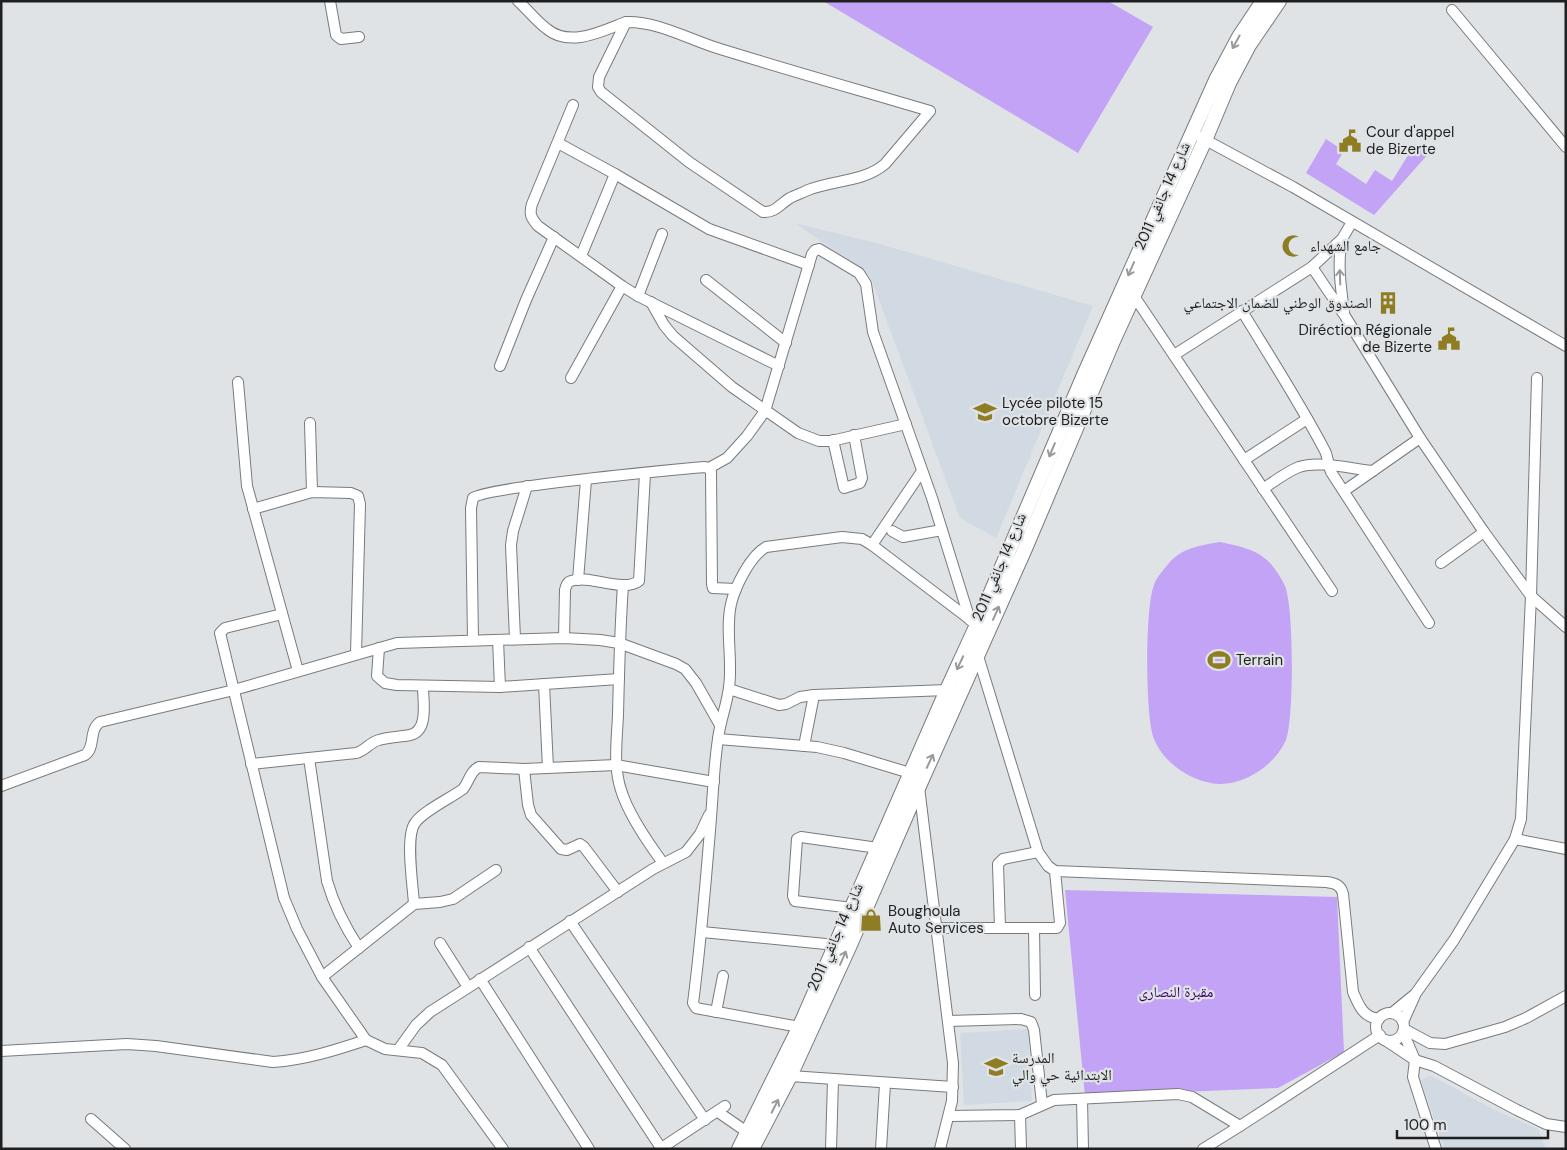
<svg xmlns="http://www.w3.org/2000/svg" width="1567" height="1150" font-family="'DM Sans','Noto Naskh Arabic',sans-serif">
	<style>
		.built { fill: #d1dae2 }
		.green { fill: #c3a3f6 }
		.lines { fill: none; stroke-linecap: round; stroke-linejoin: round }
		.minor-casing { stroke: #787b7d; stroke-width: 12 }
		.secondary-casing { stroke: #787b7d; stroke-width: 16 }
		.minor { stroke: #fff; stroke-width: 10 }
		.secondary { stroke: #fff; stroke-width: 14 }
		.oneway { stroke: #9a9a9b }
		.labels { text-anchor: middle; dominant-baseline: central; stroke-width: 4.5; stroke-linejoin: round; paint-order: stroke }
		.poi-label { font-size: 15px; fill: #1e1f20; stroke: #e0e3e5; text-anchor: start }
		.street-label { font-size: 15px; fill: #1e1f20; stroke: #e0e3e5 }
		.park-label { font-size: 15px; fill: #390066; stroke: #e0e3e5 }
	</style>
	<rect width="100%" height="100%" fill="#e0e3e5"/>
	<!-- built -->
	<g class="built">
		<polygon points="795,223 880,244 1093,306 996,538 960,518 870,276"/>
		<polygon points="1028,1029 1032,1101 964,1105 960,1033"/>
		<polygon points="1430,1075 1495,1110 1538,1129 1546,1149 1444,1149 1421,1080"/>
	</g>
	<!-- green -->
	<g class="green">
		<polygon points="823,1 1108,1 1153,27 1078,153"/>
		<polygon points="1326,139 1344,151 1336,164 1366,184 1375,170 1392,181 1415,144 1429,153 1374,215 1306,173"/>
		<path d="M 1220,542 C 1238,546 1258,549 1271,564 C 1276,570 1282,579 1285,586 C 1294,607 1294,720 1286,740 C 1275,765 1246,784 1220,784 C 1193,783 1164,764 1154,739 C 1145,718 1145,606 1154,585 C 1156,578 1164,569 1169,563 C 1182,548 1201,545 1220,542 Z"/>
		<polygon points="1065,890 1337,897 1344,1052 1278,1088 1085,1096"/>
	</g>
	<g class="lines">
		<defs>
			<g id="minor">
				<polyline points="330,1 336,35 341,39 359,37"/>
				<path d="M 518,1 C 528,10 536,21 547,29 C 570,48 602,31 626,22"/>
				<polyline points="1452,10 1566,147"/>
				<path d="M 626,22 C 657,21 688,39 717,48 C 788,70 859,90 930,111 L 885,164 C 864,182 833,180 808,190 C 802,193 796,195 790,198 C 780,204 775,213 763,212 L 689,162 L 601,92 L 598,87 L 599,77 Z"/>
				<path d="M 573,105 L 532,204 C 529,214 531,218 538,226 L 622,286 L 638,296 L 779,366"/>
				<polyline points="1200,137 1293,187 1566,346"/>
				<polyline points="558,143 615,174 709,229 809,265"/>
				<path d="M 1342,240 C 1337,263 1341,289 1344,312"/>
				<polyline points="581,256 615,174"/>
				<polyline points="1312,267 1345,316 1420,438 1484,532 1531,596 1566,627"/>
				<polyline points="706,280 786,343"/>
				<polyline points="638,296 662,234"/>
				<polyline points="1134,296 1332,591"/>
				<polyline points="651,302 664,325 673,336 732,387 798,433 819,441 831,441 906,424"/>
				<path d="M 1242,311 C 1270,357 1300,403 1325,451 C 1328,457 1328,465 1331,472 L 1429,623"/>
				<polyline points="1174,355 1312,267 1342,239 1352,222"/>
				<polyline points="500,366 526,300 554,237"/>
				<polyline points="571,378 622,286"/>
				<polyline points="238,382 247,486 298,671"/>
				<polyline points="310,423 312,492"/>
				<polyline points="833,440 844,488 860,483 862,478 854,435"/>
				<polyline points="1244,460 1307,419"/>
				<polyline points="709,468 711,472 712,584 713,588 736,589"/>
				<path d="M 1263,489 C 1275,481 1286,472 1299,467 C 1319,460 1352,469 1373,471"/>
				<polyline points="1344,491 1420,438"/>
				<polyline points="253,509 312,492 351,493 358,496 360,504 356,654"/>
				<polyline points="892,531 903,537 942,530"/>
				<polyline points="872,545 922,471"/>
				<polyline points="1441,563 1484,532"/>
				<polyline points="578,580 586,480"/>
				<path d="M 623,585 C 620,628 619,671 618,715 C 617,739 613,766 621,790 C 628,813 649,844 663,863"/>
				<polyline points="282,614 225,628 220,633 284,898 297,929 322,977 366,1040 385,1049 422,1053 442,1065 503,1149"/>
				<path d="M 564,638 L 565,590 C 566,586 567,582 571,581 C 588,574 623,593 639,581 L 645,474"/>
				<polyline points="515,639 511,545 513,531 527,486"/>
				<path d="M 473,640 L 471,508 L 473,498 C 485,487 674,470 704,467 L 709,468 L 727,458 L 747,436 L 765,411 L 812,254 L 815,250 L 819,249 L 859,273 L 866,284 L 873,332 L 932,498 L 970,620"/>
				<polyline points="498,640 500,687"/>
				<polyline points="379,648 377,676 385,683 397,685 500,687 619,679"/>
				<path d="M 978,656 L 1038,852 L 1048,866 L 1055,871 L 1326,882 C 1335,883 1341,885 1343,894 L 1353,992 C 1359,1006 1363,1017 1379,1019"/>
				<polyline points="544,684 548,768"/>
				<polyline points="729,689 779,705 786,704 800,697 814,695 947,690 951,692"/>
				<polyline points="718,739 817,747 844,753 910,773"/>
				<polyline points="804,746 814,695"/>
				<path d="M 309,758 L 327,881 C 334,905 345,927 359,948"/>
				<path d="M 251,764 L 356,753 C 365,751 370,742 379,740 C 389,737 400,737 410,735 C 429,731 423,701 423,687"/>
				<polyline points="524,769 528,805 531,815 561,849 567,850 580,844 584,847 618,892"/>
				<path d="M 1,786 L 85,755 C 96,747 88,731 100,722 L 234,690 L 397,643 L 564,638 L 600,640 L 619,643 L 676,664 L 685,669 L 696,683 L 720,725"/>
				<polyline points="919,787 953,1063 952,1101 940,1149"/>
				<polyline points="1515,839 1566,849"/>
				<path d="M 414,904 C 413,886 405,836 415,823 C 423,811 451,798 463,789 C 469,782 470,771 479,767 L 524,769 L 616,765 L 714,782"/>
				<polyline points="852,908 795,901 793,896 797,839 801,837 878,848"/>
				<polyline points="570,921 705,1120"/>
				<polyline points="935,928 1057,928 1060,923 1055,871"/>
				<polyline points="1000,928 998,864 1003,859 1038,852"/>
				<polyline points="1034,928 1035,995"/>
				<polyline points="702,932 836,945"/>
				<polyline points="440,943 468,987"/>
				<polyline points="529,947 661,1148"/>
				<polyline points="322,977 414,904 440,902 453,899 496,870"/>
				<polyline points="480,979 589,1149"/>
				<polyline points="716,1012 723,976"/>
				<polyline points="1392,1013 1414,995"/>
				<circle cx="1390" cy="1027" r="14"/>
				<polyline points="948,1021 1021,1019 1031,1022 1034,1030 1042,1104"/>
				<polyline points="1403,1022 1416,993 1454,940 1515,839 1521,819 1531,596 1537,378"/>
				<path d="M 805,1028 L 701,1009 L 696,1008 L 693,1003 C 701,942 706,880 711,818 C 713,792 714,765 718,739 C 720,721 727,705 729,687 C 733,660 725,631 731,604 C 735,587 750,556 766,547 L 842,537 L 862,539 L 872,545 L 972,621"/>
				<polyline points="1404,1029 1430,1043 1445,1044 1505,1027 1526,1018 1566,996"/>
				<polyline points="1403,1032 1415,1060 1413,1077 1436,1149"/>
				<polyline points="1385,1040 1415,1060 1434,1066 1517,1110 1546,1124 1566,1127"/>
				<polyline points="398,1050 416,1025 430,1012 653,869 686,852 700,834 709,815"/>
				<path d="M 1,1051 L 127,1044 L 156,1046 L 273,1062 C 305,1060 336,1050 366,1040"/>
				<polyline points="790,1076 953,1087"/>
				<polyline points="1082,1099 1083,1149"/>
				<polyline points="718,1112 747,1132"/>
				<polyline points="1020,1115 1021,1149"/>
				<polyline points="950,1116 1020,1115 1054,1100 1178,1094 1192,1097 1240,1126"/>
				<polyline points="91,1119 125,1149"/>
				<polyline points="660,1149 725,1106"/>
				<polyline points="831,1149 833,1080"/>
				<polyline points="881,1149 885,1084"/>
				<polyline points="1203,1149 1240,1126 1380,1035"/>
			</g>
			<g id="secondary">
				<polyline points="739,1149 800,1026 947,690 981,616 1084,375 1216,80 1239,37 1263,1"/>
				<polyline points="752,1149 790,1076 849,947 919,786 1024,551 1113,341 1205,140 1229,83 1249,45 1279,1"/>
			</g>
		</defs>
		<!-- minor casing -->
		<use href="#minor" class="minor-casing"/>
		<!-- secondary casing -->
		<use href="#secondary" class="secondary-casing"/>
		<!-- minor -->
		<use href="#minor" class="minor"/>
		<!-- secondary -->
		<use href="#secondary" class="secondary"/>
	</g>
	<!-- one-way arrows -->
	<defs><path id="oneway-shaft" d="M-6 0H5M1.5-3L5.5 0L1.5 3" fill="none" stroke-width="1.6" stroke-linecap="round" stroke-linejoin="round" transform="scale(1.25)"/></defs>
	<g class="oneway">
		<use href="#oneway-shaft" transform="translate(1236 42) rotate(119)"/>
		<use href="#oneway-shaft" transform="translate(1131 269) rotate(114)"/>
		<use href="#oneway-shaft" transform="translate(1340 277) rotate(-92)"/>
		<use href="#oneway-shaft" transform="translate(1052 450) rotate(113)"/>
		<use href="#oneway-shaft" transform="translate(996 613) rotate(-66)"/>
		<use href="#oneway-shaft" transform="translate(960 663) rotate(115)"/>
		<use href="#oneway-shaft" transform="translate(930 761) rotate(-65)"/>
		<use href="#oneway-shaft" transform="translate(843 958) rotate(-66)"/>
		<use href="#oneway-shaft" transform="translate(775 1106) rotate(-63)"/>
	</g>
	<!-- icons -->
	<defs>
		<symbol id="civic-bare" viewBox="-9 -9 18 18"><path d="M-.6-6.5H3V-4.5H.6V-3L4-1V1h2V6H-6V1h2V-1L-.6-3ZM-1.2 2.5V6h2.4V2.5Z" fill="#8f7d24" stroke="#e0e3e5" stroke-width="2.5" paint-order="stroke"/></symbol>
		<symbol id="mosque-bare" viewBox="-9 -9 18 18"><path d="M3.5-4.9A6 6 0 1 0 3.5 4.9A5 5 0 1 1 3.5-4.9Z" fill="#8f7d24" stroke="#e0e3e5" stroke-width="2.5" paint-order="stroke"/></symbol>
		<symbol id="building-bare" viewBox="-9 -9 18 18"><path d="M-4-6H4V6H1V3H-1V6H-4ZM-2.5-4.3h1.7v1.8h-1.7ZM.8-4.3h1.7v1.8H.8ZM-2.5-1h1.7V.8h-1.7ZM.8-1h1.7V.8H.8Z" fill="#8f7d24" stroke="#e0e3e5" stroke-width="2.5" paint-order="stroke"/></symbol>
		<symbol id="school-bare" viewBox="-9 -9 18 18"><path d="M0-5L7-2L0 1L-7-2ZM-4 1L0 2.5L4 1V4Q0 6-4 4Z" fill="#8f7d24" stroke="#e0e3e5" stroke-width="2.5" paint-order="stroke"/></symbol>
		<symbol id="stadium-bare" viewBox="-9 -9 18 18"><path d="M0-5a6.5 5 0 1 0 0 10a6.5 5 0 1 0 0-10ZM-3.5-1.8h7v3.6h-7Z" fill="#8f7d24" stroke="#e0e3e5" stroke-width="2.5" paint-order="stroke"/></symbol>
		<symbol id="shop-bare" viewBox="-9 -9 18 18"><path d="M-5-2.5h2.3a2.7 3.5 0 0 1 5.4 0H5L5.5 6h-11ZM-1.5-2.5h3a1.5 2.3 0 0 0-3 0Z" fill="#8f7d24" stroke="#e0e3e5" stroke-width="2.5" paint-order="stroke"/></symbol>
	</defs>
	<g fill-rule="evenodd">
		<use href="#civic-bare" x="1334" y="125" width="32" height="32"/>
		<use href="#mosque-bare" x="1277" y="230" width="32" height="32"/>
		<use href="#building-bare" x="1372" y="287" width="32" height="32"/>
		<use href="#civic-bare" x="1433" y="323" width="32" height="32"/>
		<use href="#school-bare" x="969" y="396" width="32" height="32"/>
		<use href="#stadium-bare" x="1203" y="644" width="32" height="32"/>
		<use href="#shop-bare" x="855" y="904" width="32" height="32"/>
		<use href="#school-bare" x="980" y="1051" width="32" height="32"/>
	</g>
	<g class="labels">
		<!-- poi labels -->
		<g class="poi-label">
			<text x="1366" y="132">Cour d'appel<tspan x="1366" dy="17">de Bizerte</tspan></text>
			<text x="1310" y="246">جامع الشهداء</text>
			<text x="1372" y="303" text-anchor="end">الصندوق الوطني للضمان الاجتماعي</text>
			<text x="1432" y="330" text-anchor="end">Diréction Régionale<tspan x="1432" dy="17">de Bizerte</tspan></text>
			<text x="1002" y="403">Lycée pilote 15<tspan x="1002" dy="17">octobre Bizerte</tspan></text>
			<text x="1236" y="660">Terrain</text>
			<text x="888" y="911">Boughoula<tspan x="888" dy="17">Auto Services</tspan></text>
			<text x="1012" y="1058">المدرسة<tspan x="1012" dy="17">الابتدائية حي والي</tspan></text>
		</g>
		<!-- street labels -->
		<g class="street-label">
			<text transform="translate(1162 196) rotate(-66)">شارع 14 جانفي 2011</text>
			<text transform="translate(999 567) rotate(-67)">شارع 14 جانفي 2011</text>
			<text transform="translate(835 937) rotate(-66)">شارع 14 جانفي 2011</text>
		</g>
		<!-- park labels -->
		<g class="park-label">
			<text x="1176" y="992">مقبرة النصارى</text>
		</g>
	</g>
	<!-- border -->
	<rect width="1567" height="1150" fill="none" stroke="#1e1f20" stroke-width="5"/>
	<!-- scale -->
	<path d="M1397 1130v8h151v-8" fill="none" stroke="#1e1f20" stroke-width="2.5"/>
	<text x="1404" y="1130" font-size="15" fill="#1e1f20" stroke="#e0e3e5" stroke-width="4" paint-order="stroke">100 m</text>
</svg>
